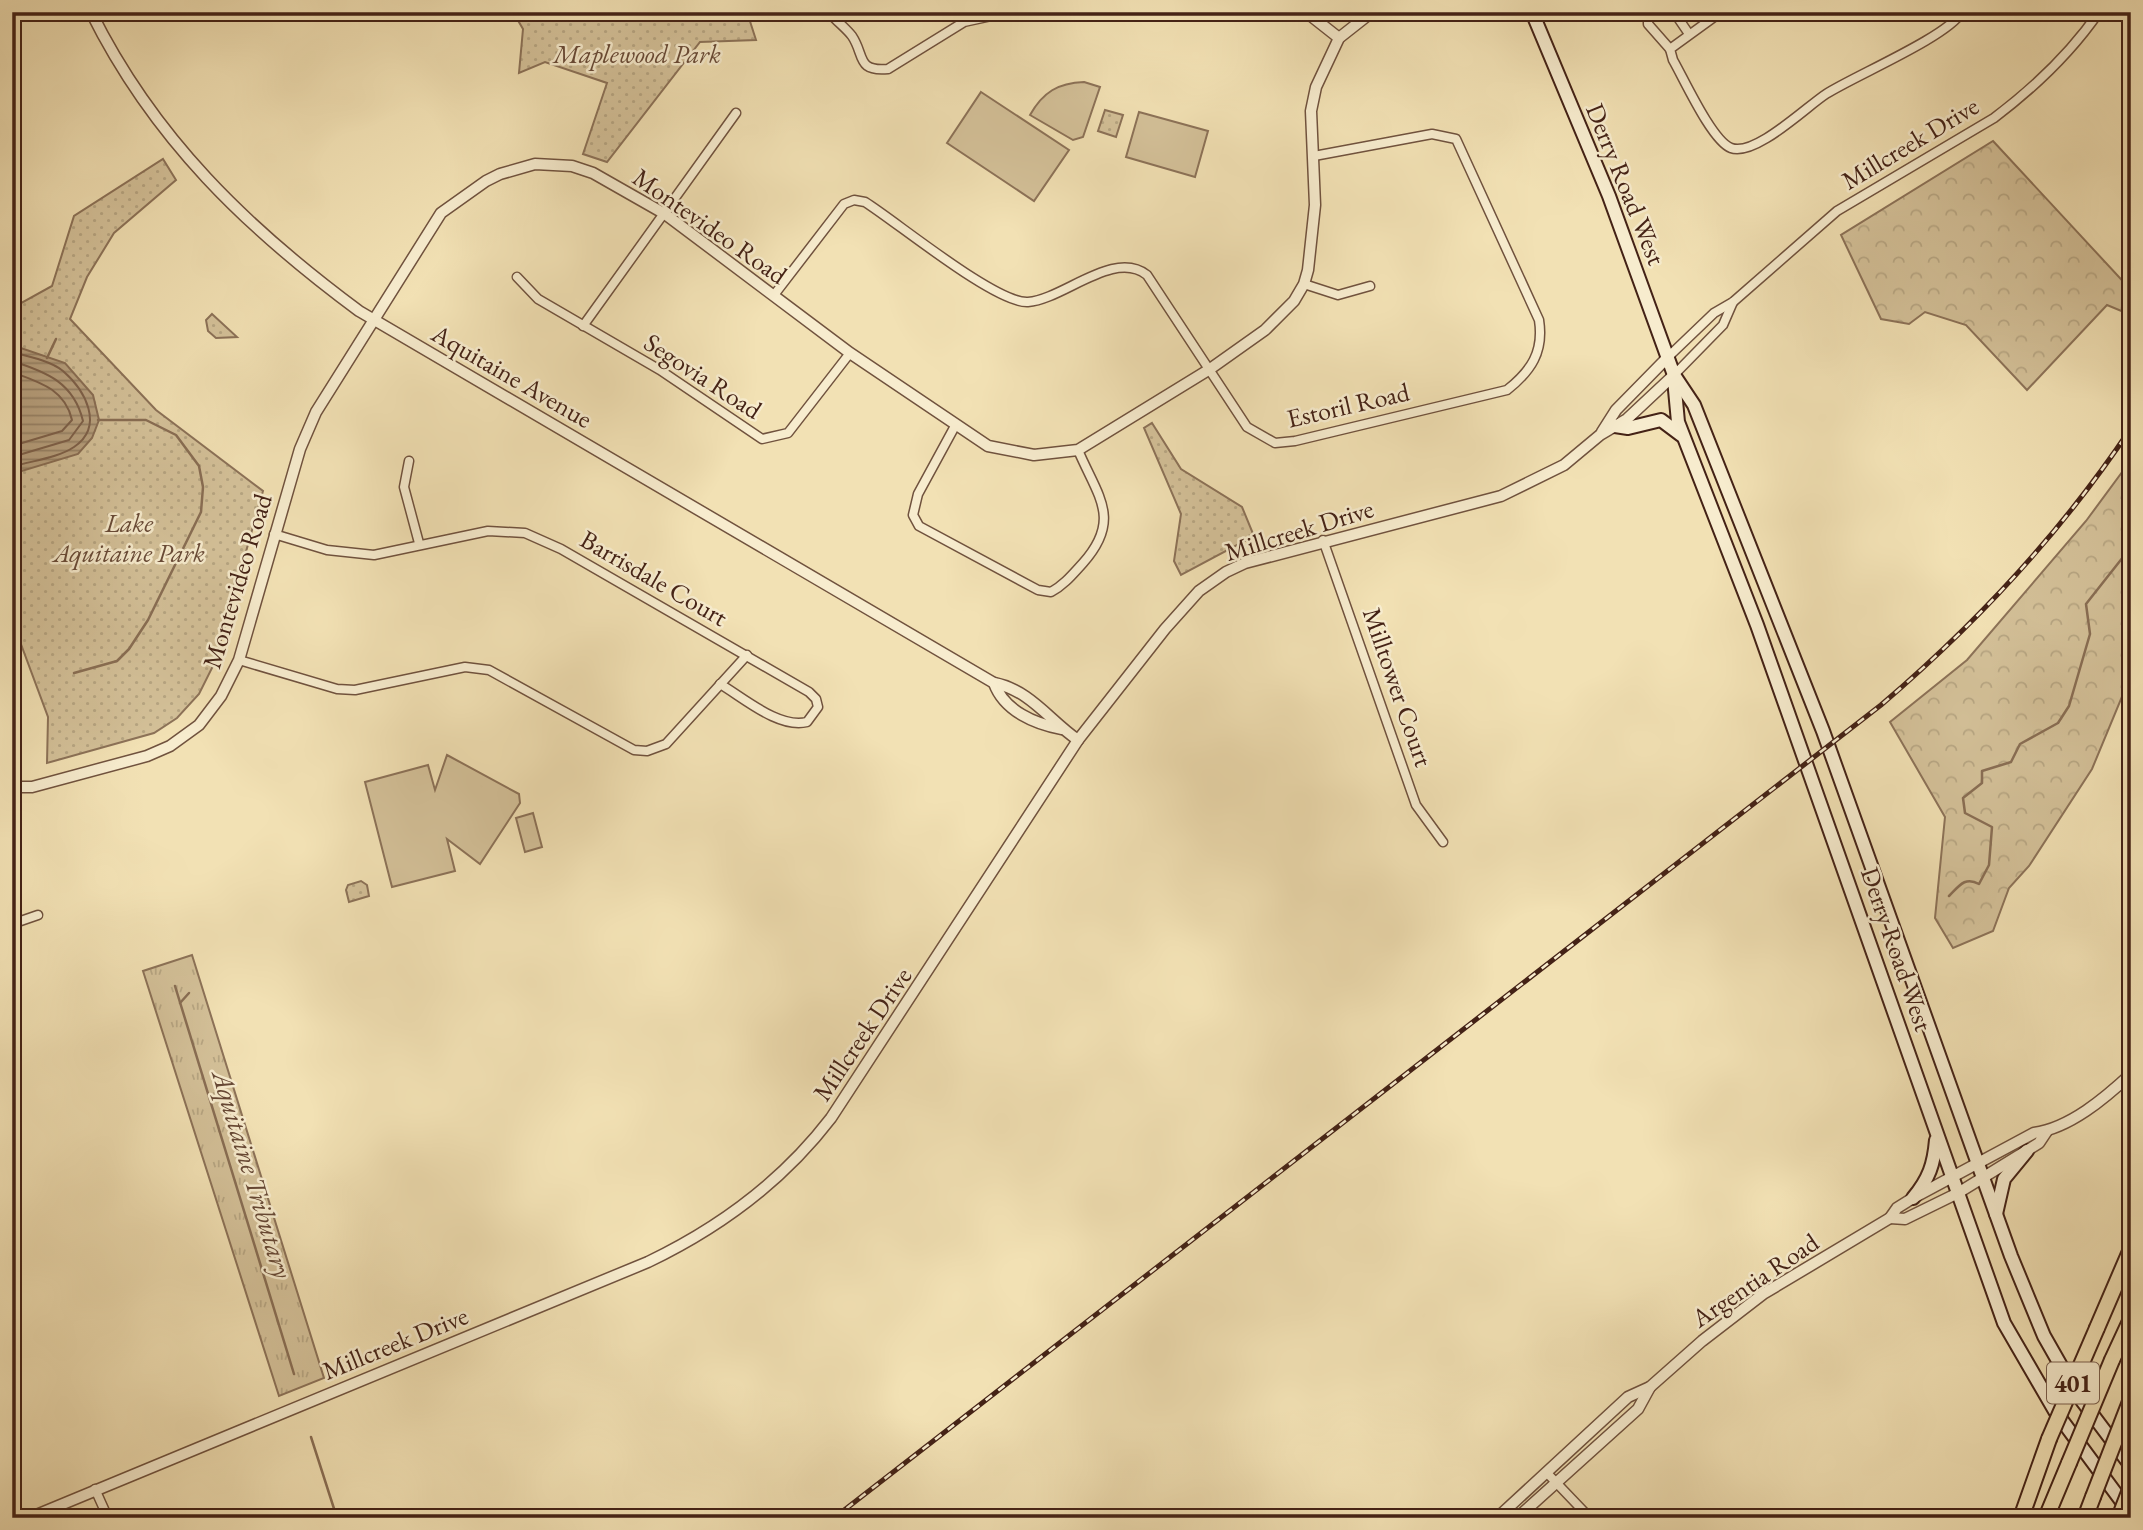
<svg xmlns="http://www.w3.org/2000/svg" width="2143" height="1530" font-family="'EB Garamond',serif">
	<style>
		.grass { fill: url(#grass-tufts); stroke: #8c7258; stroke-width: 2 }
		.forest { fill: url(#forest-crowns); stroke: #8c7258; stroke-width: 2 }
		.park { fill: url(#park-dots); stroke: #8c7258; stroke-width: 2 }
		.pitch { fill: #d4c199; stroke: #8c7258; stroke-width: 2 }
		.water { fill: url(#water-rules); stroke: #896e54; stroke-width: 2 }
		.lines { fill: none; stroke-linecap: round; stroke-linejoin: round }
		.shore { stroke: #7e614a; stroke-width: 2 }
		.stream { stroke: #896e54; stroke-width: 2.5 }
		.minor-casing { stroke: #70523e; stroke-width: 11 }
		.tertiary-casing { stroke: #70523e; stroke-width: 13 }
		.secondary-casing { stroke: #442216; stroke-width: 16 }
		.motorway-casing { stroke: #442216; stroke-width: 18 }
		.minor { stroke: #f7ecce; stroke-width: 8 }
		.tertiary { stroke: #f7ecce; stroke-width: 10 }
		.secondary { stroke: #f7ecce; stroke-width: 12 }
		.motorway { stroke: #f2e1b4; stroke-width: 14 }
		.rail-casing { stroke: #442216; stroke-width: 5 }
		.rail { stroke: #f7ecce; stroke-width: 2.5; stroke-dasharray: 8; stroke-linecap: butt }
		.motorway-bridge-casing { stroke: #442216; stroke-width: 18; stroke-linecap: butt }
		.motorway-bridge { stroke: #f2e1b4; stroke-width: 14 }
		.labels { text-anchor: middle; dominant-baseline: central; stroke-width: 5; stroke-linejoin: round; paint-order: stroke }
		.shield { fill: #f7ecce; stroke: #7a5f4d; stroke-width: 2 }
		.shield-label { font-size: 24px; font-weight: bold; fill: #442216 }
		.park-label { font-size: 26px; font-style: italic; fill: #684a37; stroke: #f7ecce }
		.street-label { font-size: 26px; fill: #442216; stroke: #f7ecce }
		.water-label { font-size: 28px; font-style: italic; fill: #664835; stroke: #f7ecce }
	</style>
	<defs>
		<pattern id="grass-tufts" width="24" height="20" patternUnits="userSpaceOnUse" patternTransform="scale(1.75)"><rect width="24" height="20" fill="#d4c199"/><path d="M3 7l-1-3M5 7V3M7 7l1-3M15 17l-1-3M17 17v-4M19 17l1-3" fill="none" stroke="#b7a683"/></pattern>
		<pattern id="forest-crowns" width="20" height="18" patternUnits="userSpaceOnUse" patternTransform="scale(1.75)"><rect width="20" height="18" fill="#d4c199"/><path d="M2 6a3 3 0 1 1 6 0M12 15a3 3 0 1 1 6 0" fill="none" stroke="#b7a683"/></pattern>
		<pattern id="park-dots" width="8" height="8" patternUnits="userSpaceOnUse" patternTransform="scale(1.75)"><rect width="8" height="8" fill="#d4c199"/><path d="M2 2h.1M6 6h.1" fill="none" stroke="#b7a683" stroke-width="1.8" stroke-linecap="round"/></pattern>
		<pattern id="water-rules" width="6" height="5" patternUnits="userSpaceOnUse" patternTransform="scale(1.75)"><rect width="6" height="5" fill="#b7a07e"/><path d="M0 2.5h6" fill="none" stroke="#968266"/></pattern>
	</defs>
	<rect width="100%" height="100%" fill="#f2e1b4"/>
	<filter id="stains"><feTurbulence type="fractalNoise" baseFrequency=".00286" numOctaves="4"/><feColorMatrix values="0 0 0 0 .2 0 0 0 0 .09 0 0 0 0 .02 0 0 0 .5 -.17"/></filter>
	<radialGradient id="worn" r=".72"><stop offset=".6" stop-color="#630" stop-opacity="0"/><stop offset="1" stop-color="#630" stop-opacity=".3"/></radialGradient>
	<!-- grass -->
	<polygon class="grass" points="192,955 324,1378 279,1396 143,971"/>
	<!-- forest -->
	<g class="forest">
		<polygon points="1993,141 2131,290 2131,315 2107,305 2027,390 1966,325 1925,312 1909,324 1881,319 1841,235"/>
		<polygon points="2131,460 2131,675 2092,769 2029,866 2009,888 1993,931 1953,948 1935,918 1945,817 1890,722 1967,660 2086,521"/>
	</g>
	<!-- park -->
	<g class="park">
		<polygon points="513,12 747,12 756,40 700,42 607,162 583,154 607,83 545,62 519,73 523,29"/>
		<polygon points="1105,110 1123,115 1116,137 1098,131"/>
		<polygon points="163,159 176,180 114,233 87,277 70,319 156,410 263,491 215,662 199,694 177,718 154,733 47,763 48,717 12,620 12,308 52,286 74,216"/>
		<polygon points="212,314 237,337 216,338 208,331 206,320"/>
		<polygon points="1152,423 1181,469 1242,507 1254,536 1181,575 1174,561 1181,514 1144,428"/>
		<polygon points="361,881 367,885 369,896 349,902 346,890 348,885"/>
	</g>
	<!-- pitch -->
	<g class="pitch">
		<path d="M 1084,82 L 1100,87 L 1083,137 L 1073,140 L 1030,115 C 1043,92 1058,83 1084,82 Z"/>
		<polygon points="981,92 1069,150 1034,201 947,143"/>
		<polygon points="1139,112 1208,131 1195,177 1126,157"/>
		<polygon points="447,755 519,794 520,803 480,864 447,839 455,871 392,887 365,782 428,765 435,790"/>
		<polygon points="533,813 542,847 525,852 516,818"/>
	</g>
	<!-- water -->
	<polygon class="water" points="12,345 65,363 93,395 99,420 92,438 78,454 12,474"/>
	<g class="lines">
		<!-- shore -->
		<g class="shore">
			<path d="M 12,352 C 27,356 51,361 63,371 C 85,390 105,426 74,447 C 58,458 30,461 12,467"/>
			<path d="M 12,361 C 47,372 74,383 83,421 L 69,440 L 12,457"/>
			<path d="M 12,372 C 39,382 65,389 72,420 L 62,431 L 12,446"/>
		</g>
		<!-- stream -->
		<g class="stream">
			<polyline points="47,358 56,339"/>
			<polyline points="74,673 117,661 129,649 148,620 201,512 203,487 199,466 176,435 146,420 98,420"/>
			<path d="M 1949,896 C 1959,886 1965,876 1979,884 L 1989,865 L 1992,827 L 1965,813 L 1963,798 L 1982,783 L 1982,771 L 2011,762 L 2020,744 L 2058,723 L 2069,706 L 2090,634 L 2086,604 L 2131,547"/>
			<polyline points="175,986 294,1374"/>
			<polyline points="180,1003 189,993"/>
			<polyline points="311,1437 337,1518"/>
		</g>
		<defs>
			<g id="minor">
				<path d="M 829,12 C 836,21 846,28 852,36 C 865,55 856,72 888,69 L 964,22 L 1010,12"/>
				<polyline points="1648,12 1648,24 1670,49"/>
				<polyline points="1674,12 1689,34"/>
				<path d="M 1721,12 L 1670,49 L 1673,60 C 1684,79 1712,141 1731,148 C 1755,157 1806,107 1826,94 C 1856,75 1947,37 1962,12"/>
				<polyline points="517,277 538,299 660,370 762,439 788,433 850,353"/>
				<polyline points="1304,284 1338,295 1370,286"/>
				<path d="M 774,295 L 844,204 L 854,200 L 865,202 C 897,222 996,304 1028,302 C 1064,299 1114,249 1147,275 L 1247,427 L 1275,443 L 1295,441 L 1507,390 C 1531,371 1544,352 1539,320 L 1456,139 L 1432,134 L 1314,156"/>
				<polyline points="583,326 736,113"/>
				<path d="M 1667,358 L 1714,313 L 1733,302 L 1837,211 L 1994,118 C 2035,87 2070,54 2099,12"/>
				<polyline points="1674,375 1723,325 1733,302"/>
				<path d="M 955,426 L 918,494 L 913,515 L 919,526 L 1038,590 L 1051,592 C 1064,585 1072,575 1083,563 C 1122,519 1098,497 1078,450"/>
				<polyline points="409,461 404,487 419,543"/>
				<path d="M 274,534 L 327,550 L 374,555 L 488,531 L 525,533 L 561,549 L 809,692 L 816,699 L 818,707 L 807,722 C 779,729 744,698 720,684"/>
				<polyline points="1323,540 1416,805 1443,842"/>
				<polyline points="239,660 337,689 355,690 465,667 489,670 634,750 647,751 666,744 747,655"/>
				<polyline points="12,924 38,915"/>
				<polyline points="1547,1473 1590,1518"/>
				<polyline points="95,1489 108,1518"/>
			</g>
			<g id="tertiary">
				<path d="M 91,12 C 154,139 247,228 359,311 L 994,683 C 1030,690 1050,721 1078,740"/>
				<polyline points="1306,12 1339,38"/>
				<polyline points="1602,432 1616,410 1667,358"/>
				<path d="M 994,683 C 1004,711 1035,724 1062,729"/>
				<polyline points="12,787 32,787 147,756 170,746 199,725 221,696 239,660 300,449 316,412 441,213 486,181 500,174 535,164 572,166 593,173 665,214 850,353 988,446 1034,455 1078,450 1210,369 1265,330 1294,301 1304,284 1308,270 1315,205 1311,111 1316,87 1339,38 1372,12"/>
				<polyline points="1890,1218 1905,1219 1958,1193 2039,1143 2047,1131"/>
				<path d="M 29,1518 L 648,1262 C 721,1227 782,1182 831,1118 L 1078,740 L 1165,629 L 1199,591 L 1226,572 L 1245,563 L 1501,496 L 1564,465 L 1600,435 L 1627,419 L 1674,375"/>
				<path d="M 1497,1518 L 1628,1397 L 1650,1387 L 1702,1341 L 1763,1294 L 1890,1218 L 1897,1208 L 1913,1198 L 2034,1133 C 2070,1128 2105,1098 2131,1074"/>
				<polyline points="1517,1518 1638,1409 1650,1387"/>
			</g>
			<g id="secondary">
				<polyline points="1532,12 1609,196 1674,375 1694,405 1823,731 2011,1256 2044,1336 2077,1394 2131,1466"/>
				<polyline points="1674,379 1678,422 1757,625 2004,1323 2055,1411 2131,1514"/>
				<polyline points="1615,426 1628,428 1661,420 1681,435"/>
				<path d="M 1913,1198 C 1929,1179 1934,1164 1936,1140"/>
				<polyline points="1996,1214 2004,1179 2027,1151"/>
			</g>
			<g id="motorway">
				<polyline points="2097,1328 2131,1249"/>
				<polyline points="2112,1360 2131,1319"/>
				<polyline points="2021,1518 2049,1439"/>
				<polyline points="2046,1518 2069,1463"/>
				<polyline points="2085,1518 2093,1497"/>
			</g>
		</defs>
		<!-- minor casing -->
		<use href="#minor" class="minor-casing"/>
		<!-- tertiary casing -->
		<use href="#tertiary" class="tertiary-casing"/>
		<!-- secondary casing -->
		<use href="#secondary" class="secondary-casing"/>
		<!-- motorway casing -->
		<use href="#motorway" class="motorway-casing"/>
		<!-- minor -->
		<use href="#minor" class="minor"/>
		<!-- tertiary -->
		<use href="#tertiary" class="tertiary"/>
		<!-- secondary -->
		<use href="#secondary" class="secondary"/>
		<!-- motorway -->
		<use href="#motorway" class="motorway"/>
		<defs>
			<path id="rail" d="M 834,1518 L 1881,705 C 1976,624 2061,533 2131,428"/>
		</defs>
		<!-- rail casing -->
		<use href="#rail" class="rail-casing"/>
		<!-- rail -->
		<use href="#rail" class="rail"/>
		<defs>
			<g id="motorway-bridge">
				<polyline points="2049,1439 2097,1328"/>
				<polyline points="2069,1463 2112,1360"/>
				<polyline points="2093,1497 2131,1399"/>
				<polyline points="2119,1518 2131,1487"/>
			</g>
		</defs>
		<!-- motorway-bridge casing -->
		<use href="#motorway-bridge" class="motorway-bridge-casing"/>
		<!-- motorway-bridge -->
		<use href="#motorway-bridge" class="motorway-bridge"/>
	</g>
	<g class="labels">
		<!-- shield labels -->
		<rect class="shield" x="2047" y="1362.5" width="52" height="41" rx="5"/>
		<g class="shield-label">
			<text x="2073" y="1383">401</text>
		</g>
		<!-- park labels -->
		<g class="park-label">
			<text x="637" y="54">Maplewood Park</text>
			<text x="129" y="523">Lake<tspan x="129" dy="30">Aquitaine Park</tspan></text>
		</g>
		<!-- street labels -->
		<g class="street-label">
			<text transform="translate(1910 143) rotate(-31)">Millcreek Drive</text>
			<text transform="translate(1626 184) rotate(68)">Derry Road West</text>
			<text transform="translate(710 226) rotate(35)">Montevideo Road</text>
			<text transform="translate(512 376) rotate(30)">Aquitaine Avenue</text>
			<text transform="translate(703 376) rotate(33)">Segovia Road</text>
			<text transform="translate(1348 405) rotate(-13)">Estoril Road</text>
			<text transform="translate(1299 530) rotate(-17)">Millcreek Drive</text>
			<text transform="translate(654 578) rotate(30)">Barrisdale Court</text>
			<text transform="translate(237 581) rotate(-73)">Montevideo Road</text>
			<text transform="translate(1398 687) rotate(71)">Milltower Court</text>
			<text transform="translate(1897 949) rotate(71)">Derry Road West</text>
			<text transform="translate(862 1034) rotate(-56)">Millcreek Drive</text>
			<text transform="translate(1755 1280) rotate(-34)">Argentia Road</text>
			<text transform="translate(395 1343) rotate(-22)">Millcreek Drive</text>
		</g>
		<!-- water labels -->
		<g class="water-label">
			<text transform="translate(253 1174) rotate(73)">Aquitaine Tributary</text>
		</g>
	</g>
	<!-- margin -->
	<rect width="2143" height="1530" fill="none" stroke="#f2e1b4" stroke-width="42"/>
	<rect x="14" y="14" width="2115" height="1502" fill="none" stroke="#442216" stroke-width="3.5"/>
	<rect x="21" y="21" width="2101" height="1488" fill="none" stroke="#442216" stroke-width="2"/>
	<rect width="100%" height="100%" filter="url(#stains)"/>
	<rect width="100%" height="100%" fill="url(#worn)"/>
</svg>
